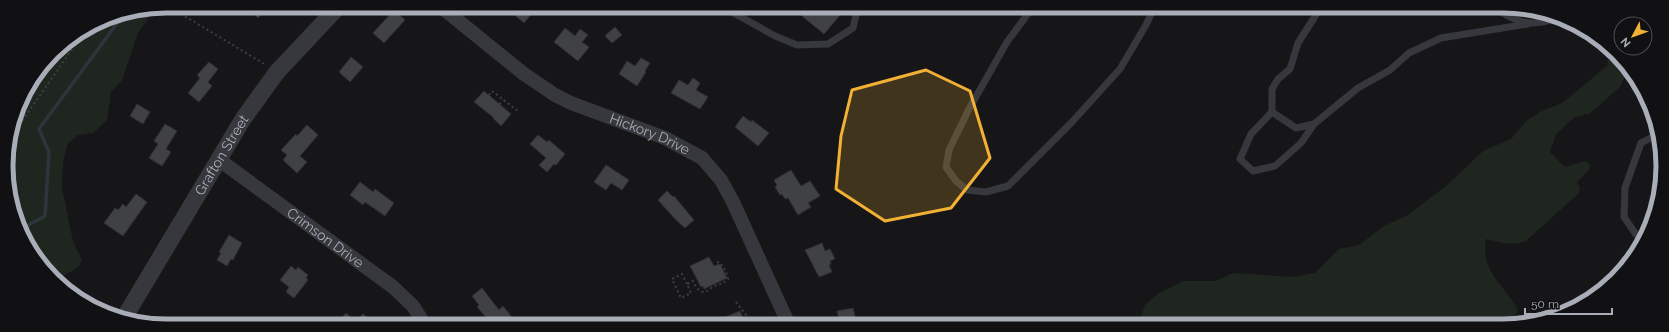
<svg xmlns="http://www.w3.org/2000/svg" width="1669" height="332" font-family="Raleway,sans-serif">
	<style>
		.green { fill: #1e261f }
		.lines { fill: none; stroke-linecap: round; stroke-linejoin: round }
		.stream { stroke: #2c353c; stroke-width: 3.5 }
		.building { fill: #404145; stroke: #303034 }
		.path { stroke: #3d3f44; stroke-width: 2; stroke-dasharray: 2 3; stroke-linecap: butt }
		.service { stroke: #37383d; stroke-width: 7 }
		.minor { stroke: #37383d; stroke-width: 14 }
		.tertiary { stroke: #37383d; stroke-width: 17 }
		.marked { fill: #f2b134; fill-opacity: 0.2; stroke: #f2b134; stroke-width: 3; stroke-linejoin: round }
		.labels { text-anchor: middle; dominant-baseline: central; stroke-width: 3; stroke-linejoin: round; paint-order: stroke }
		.street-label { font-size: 14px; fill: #a8adb8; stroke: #111113 }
		.rim { fill: none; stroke: #a8adb8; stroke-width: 5 }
	</style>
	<rect width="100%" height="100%" fill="#161618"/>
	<!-- green -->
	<g class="green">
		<path d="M 151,9 L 150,16 L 138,33 L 122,80 L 111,92 L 107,120 L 93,133 L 78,135 L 68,143 L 63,162 L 62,188 L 73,241 L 82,260 C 79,270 64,276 54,278 L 46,271 L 14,217 L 6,156 L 18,105 L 53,53 L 105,18 Z"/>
		<path d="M 1614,55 L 1629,68 L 1620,87 L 1589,114 L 1575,117 L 1556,134 L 1550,152 L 1565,167 L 1586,161 L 1590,165 L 1589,170 L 1577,182 L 1580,188 L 1579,193 L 1526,241 C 1511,247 1500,242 1486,239 C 1480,272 1505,285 1518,310 C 1515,320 1509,318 1505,326 L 1409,326 L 1392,320 L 1367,326 L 1138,325 L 1145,305 L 1159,293 L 1184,281 L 1216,281 L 1233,273 L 1293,277 L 1315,273 L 1339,249 L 1359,245 L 1384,226 L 1408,215 L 1446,186 L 1483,151 L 1511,139 L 1526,121 L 1542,111 L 1562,103 L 1607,66 L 1608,61 Z"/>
	</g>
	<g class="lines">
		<!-- stream -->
		<polyline class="stream" points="21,229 45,216 49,152 39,129 124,14"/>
	</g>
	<!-- building -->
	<g class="building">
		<polygon points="245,6 269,6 258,18"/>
		<polygon points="504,6 529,6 534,11 524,23"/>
		<polygon points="791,7 847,7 824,34"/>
		<polygon points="394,10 405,20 384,43 373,33"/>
		<polygon points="615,27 622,35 612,43 605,36"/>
		<polygon points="565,28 575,36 580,29 588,35 582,42 589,47 578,61 554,42"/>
		<polygon points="351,57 363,67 350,82 339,72"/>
		<polygon points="641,58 650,63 645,71 646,72 637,86 619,74 627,61 635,66"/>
		<polygon points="209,62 218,69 208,82 212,86 199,102 188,93 200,78 197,75"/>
		<polygon points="693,78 700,83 696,90 708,97 700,109 671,93 679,80 688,85"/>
		<polygon points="484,91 511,114 501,126 493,118 493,117 474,102"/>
		<polygon points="137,104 150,112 143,124 130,116"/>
		<polygon points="743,116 751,122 752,120 769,133 758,146 735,127"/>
		<polygon points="165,124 177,131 166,149 171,152 162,166 149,158 158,144 154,141"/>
		<polygon points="307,125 318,135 300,156 307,162 297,173 283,160 287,155 281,150 296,134 297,136"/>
		<polygon points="538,135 547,142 549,140 565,154 556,165 554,164 547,172 539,165 546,158 530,144"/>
		<polygon points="606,165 629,180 622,190 611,183 606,190 594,182"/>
		<polygon points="791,170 801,186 810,181 820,196 808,203 811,207 798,215 788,198 785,199 782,194 780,195 775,187 777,185 774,180"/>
		<polygon points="360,182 373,192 375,189 394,203 385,216 365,202 363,205 350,195"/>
		<polygon points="667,191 673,197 674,196 694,220 685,228 676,220 658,200"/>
		<polygon points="136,194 147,202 123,236 104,223 115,208 118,210 123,204 126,207"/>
		<polygon points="229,235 242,243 233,260 231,259 227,266 217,260 221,253 219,252"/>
		<polygon points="822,243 825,251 830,249 835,259 830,261 831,264 829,265 832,272 819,277 805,250"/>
		<polygon points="709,257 714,266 720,264 727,278 704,289 703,286 701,287 690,266"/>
		<polygon points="291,266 296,270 298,267 308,275 306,278 308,280 294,298 286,292 289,287 280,280"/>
		<polygon points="482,288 499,310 503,306 511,316 500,325 493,325 477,307 479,305 472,296"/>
		<polygon points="853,308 857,325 840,325 837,311"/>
		<polygon points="740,311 746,325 726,325 723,318"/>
		<polygon points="346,313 356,322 363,314 376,325 346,325 340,320"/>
	</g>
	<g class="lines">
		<!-- path -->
		<g class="path">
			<polyline points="168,6 266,65"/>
			<polyline points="489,95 492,91 518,111"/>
			<polyline points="496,108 503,100"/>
			<polyline points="11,137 84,32"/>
			<path d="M 687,284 L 682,274 L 672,279 L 681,298 L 691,293 L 687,284 L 693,281 C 696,287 700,296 709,290 C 710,289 713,286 714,286 C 720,284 723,284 728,279 C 727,273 724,267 719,262 L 715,263"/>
			<polyline points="736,302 746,315 750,325"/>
		</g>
		<!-- service -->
		<g class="service">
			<polyline points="723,7 775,36 797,45 828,44 853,28 858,7"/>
			<polyline points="1033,7 1007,42 969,109 949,150 946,167 956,181 967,190 986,192 1008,186 1072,122 1120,69 1146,25 1153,10 1152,7"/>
			<path d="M 1494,7 C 1514,22 1532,28 1555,18"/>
			<polyline points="1272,112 1272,89 1278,79 1290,69 1298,43 1321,7"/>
			<polyline points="1314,124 1301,143 1275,166 1253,171 1240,159 1251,134 1272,112 1296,128 1314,124 1358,88 1390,70 1409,53 1441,38 1528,24"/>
			<polyline points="1642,243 1624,217 1625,188 1641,143 1658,134"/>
		</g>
		<!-- minor -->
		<g class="minor">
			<path id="s1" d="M 440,6 L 524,74 L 555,95 L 571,103 L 665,138 L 702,158 L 721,180 L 733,202 L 789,325"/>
			<path id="s2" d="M 218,159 L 393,287 L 413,306 L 425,325"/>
		</g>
		<!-- tertiary -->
		<path class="tertiary" id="s3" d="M 124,318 L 243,119 L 277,72 L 339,6"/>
	</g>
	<!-- marked area -->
	<path class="marked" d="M 926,70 L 970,91 L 990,158 L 951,208 L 885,221 L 836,189 L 841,136 L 852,90 Z"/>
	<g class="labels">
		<!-- street labels -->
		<g class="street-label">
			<text stroke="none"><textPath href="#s1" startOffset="248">Hickory Drive</textPath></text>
			<text stroke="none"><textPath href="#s3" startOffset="190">Grafton Street</textPath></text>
			<text stroke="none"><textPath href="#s2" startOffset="133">Crimson Drive</textPath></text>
		</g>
	</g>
	<!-- crop -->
	<path d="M0 0H1669V332H0ZM166 13H1503A153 153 0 0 1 1656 166V166A153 153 0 0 1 1503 319H166A153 153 0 0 1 13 166V166A153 153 0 0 1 166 13Z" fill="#111113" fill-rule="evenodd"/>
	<path class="rim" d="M166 13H1503A153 153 0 0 1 1656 166V166A153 153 0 0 1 1503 319H166A153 153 0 0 1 13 166V166A153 153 0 0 1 166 13Z"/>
	<!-- north arrow -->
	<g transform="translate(1633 36) rotate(229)"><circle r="19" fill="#111113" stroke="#4d4f55"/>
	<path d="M0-3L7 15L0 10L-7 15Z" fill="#f2b134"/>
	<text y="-6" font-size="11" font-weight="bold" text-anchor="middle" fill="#a8adb8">N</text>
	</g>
	<!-- scale -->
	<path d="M1525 308v6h87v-6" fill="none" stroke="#a8adb8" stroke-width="2"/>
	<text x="1531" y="308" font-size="12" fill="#a8adb8" stroke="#111113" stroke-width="3" paint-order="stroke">50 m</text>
</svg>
